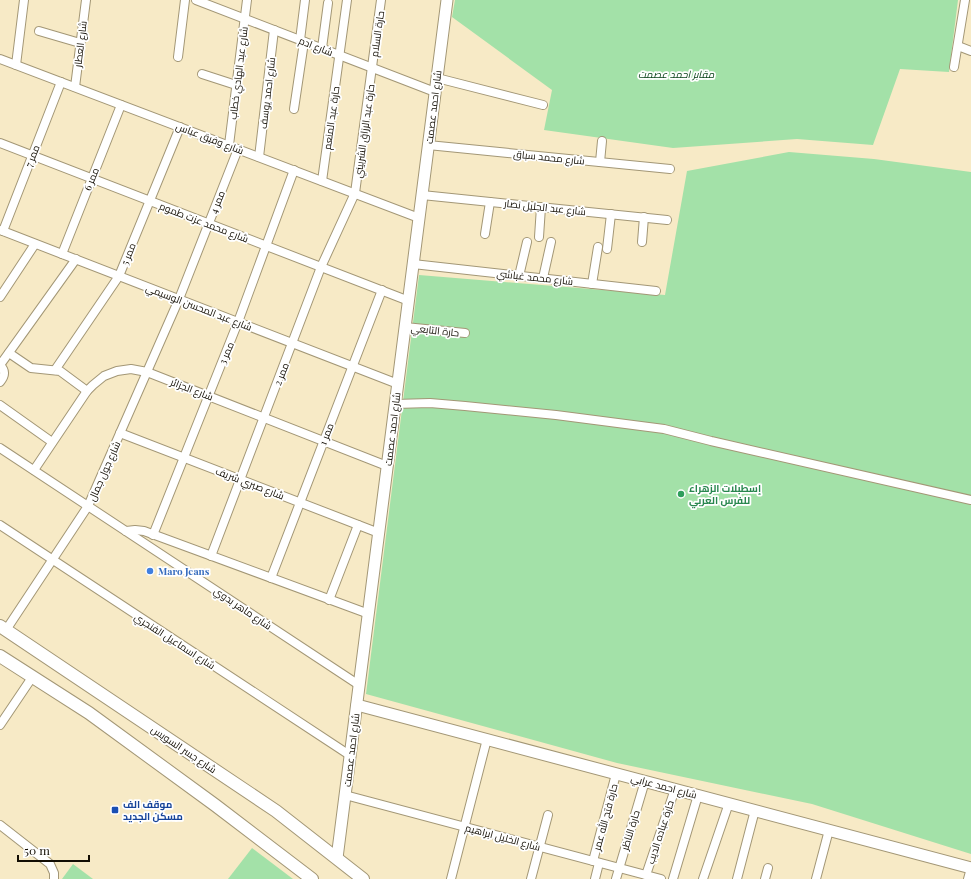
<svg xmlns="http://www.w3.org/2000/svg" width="971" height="879" font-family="'Playfair Display',Cairo,serif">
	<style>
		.green { fill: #a3e1a8 }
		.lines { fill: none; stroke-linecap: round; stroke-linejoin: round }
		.street-casing { stroke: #a39776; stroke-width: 10 }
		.secondary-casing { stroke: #a39776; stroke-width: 13 }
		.primary-casing { stroke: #a39776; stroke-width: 14 }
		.street { stroke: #fff; stroke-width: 8 }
		.secondary { stroke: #fff; stroke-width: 11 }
		.primary { stroke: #fff; stroke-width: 12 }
		.leisure-dot { fill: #2e9e5b; stroke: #fff; stroke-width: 1.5 }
		.shop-dot { fill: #3f7fe0; stroke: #fff; stroke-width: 1.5 }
		.transit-dot { fill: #1a4fb4; stroke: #fff; stroke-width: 1.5 }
		.labels { text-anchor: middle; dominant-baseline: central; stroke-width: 3.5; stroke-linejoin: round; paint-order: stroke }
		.street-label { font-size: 10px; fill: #120d03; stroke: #fff }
		.park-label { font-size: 10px; font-style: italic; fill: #023e12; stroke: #fff }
		.leisure-label { font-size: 10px; font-weight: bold; fill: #27864d; stroke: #fff; text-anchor: start }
		.shop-label { font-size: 10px; font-weight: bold; fill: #366cbe; stroke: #fff; text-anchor: start }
		.transit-label { font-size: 10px; font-weight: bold; fill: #164399; stroke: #fff; text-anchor: start }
	</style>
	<rect width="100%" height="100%" fill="#f7eac6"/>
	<!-- green -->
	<g class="green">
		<polygon points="455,0 958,0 949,72 900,69 873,145 797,139 673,148 544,130 552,90 452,17"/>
		<polygon points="789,152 874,159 971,172 971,854 812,804 617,763 366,694 419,275 665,295 687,171"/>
		<polygon points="252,848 293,879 228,879"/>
		<polygon points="73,864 93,879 62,879"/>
	</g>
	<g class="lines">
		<defs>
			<g id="street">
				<polyline points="196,0 435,92"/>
				<polyline points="39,31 80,43"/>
				<polyline points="300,40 305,0"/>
				<polyline points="958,46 971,51"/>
				<polyline points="322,48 328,3"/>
				<polyline points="178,57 185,0"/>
				<polyline points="0,59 419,218"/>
				<polyline points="16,65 24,0"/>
				<polyline points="954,67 965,0"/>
				<polyline points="202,74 236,85"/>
				<polyline points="437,78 543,105"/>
				<polyline points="75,87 86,0"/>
				<polyline points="294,109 304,42"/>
				<polyline points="0,143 409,301"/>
				<polyline points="229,145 247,0"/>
				<polyline points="428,145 670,169"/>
				<polyline points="259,157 274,30"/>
				<polyline points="600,162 602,141"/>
				<polyline points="322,181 347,0"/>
				<polyline points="422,195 667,220"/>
				<polyline points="0,230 398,384"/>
				<polyline points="3,231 61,82"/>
				<polyline points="485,234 490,202"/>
				<polyline points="539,237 541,207"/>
				<polyline points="642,242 644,217"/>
				<polyline points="607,249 611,214"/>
				<polyline points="62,254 121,105"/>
				<polyline points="413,264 656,291"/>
				<polyline points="519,276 527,242"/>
				<polyline points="543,278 551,242"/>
				<polyline points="592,284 598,247"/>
				<polyline points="0,297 35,244"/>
				<polyline points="405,327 465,333"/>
				<polyline points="9,353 31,368 60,371 87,391"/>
				<polyline points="0,365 76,259"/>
				<path d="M 0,365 C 6,371 5,376 0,382"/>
				<polyline points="55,370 119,276 180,127"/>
				<polyline points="395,404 430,403 465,406 556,415 664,429 711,441 971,500"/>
				<polyline points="0,405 52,442"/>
				<polyline points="120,433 379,533"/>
				<polyline points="0,448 359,685"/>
				<polyline points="34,470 87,391 93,385 104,376 117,371 131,369 147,372 387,466"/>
				<polyline points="0,525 351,756"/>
				<polyline points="126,531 135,530 144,531 369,614"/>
				<polyline points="153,535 238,322 294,170"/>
				<polyline points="211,556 321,267 355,193 381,0"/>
				<polyline points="271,578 382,290"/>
				<polyline points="329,600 358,525"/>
				<polyline points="6,630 88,506 179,299 238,149"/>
				<polyline points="0,725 33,676"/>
				<polyline points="345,795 661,879"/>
				<polyline points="0,825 50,864 54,873 54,879"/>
				<polyline points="593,861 616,774"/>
				<polyline points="646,875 675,789"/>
				<polyline points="451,879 487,739"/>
				<polyline points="531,879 548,815"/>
				<polyline points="595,879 599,863"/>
				<polyline points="616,879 645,781"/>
				<polyline points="673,879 698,795"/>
				<polyline points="703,879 729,803"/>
				<polyline points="737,879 755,810"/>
				<polyline points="765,879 768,868"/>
				<polyline points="816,879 829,830"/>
				<polyline points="968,879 971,868"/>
			</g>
			<g id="secondary">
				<polyline points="357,705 971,868"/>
				<polyline points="337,858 447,0"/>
			</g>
			<g id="primary">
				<polyline points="0,626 276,811 363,879"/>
				<polyline points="0,656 89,713 215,805 312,879"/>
			</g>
		</defs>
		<!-- street casing -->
		<use href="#street" class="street-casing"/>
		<!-- secondary casing -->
		<use href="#secondary" class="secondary-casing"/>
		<!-- primary casing -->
		<use href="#primary" class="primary-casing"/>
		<!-- street -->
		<use href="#street" class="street"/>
		<!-- secondary -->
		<use href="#secondary" class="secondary"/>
		<!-- primary -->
		<use href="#primary" class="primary"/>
	</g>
	<!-- markers -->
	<circle class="leisure-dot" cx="681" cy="494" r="4"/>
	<circle class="shop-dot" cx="150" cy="571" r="4"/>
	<rect class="transit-dot" x="111" y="806" width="8" height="8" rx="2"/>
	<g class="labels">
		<!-- street labels -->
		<g class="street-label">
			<text transform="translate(377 34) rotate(-82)">حارة السلام</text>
			<text transform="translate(80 44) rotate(-83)">شارع العطار</text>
			<text transform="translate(316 46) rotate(21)">شارع ادم</text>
			<text transform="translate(238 73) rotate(-83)">شارع عبد الهادي خطاب</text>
			<text transform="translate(267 93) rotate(-83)">شارع احمد يوسف</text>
			<text transform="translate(433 107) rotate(-83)">شارع احمد عصمت</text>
			<text transform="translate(331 118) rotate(-82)">حارة عبد المنعم</text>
			<text transform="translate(364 131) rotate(-82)">حارة عبد الرزاق الشربيني</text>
			<text transform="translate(210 138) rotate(21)">شارع وفيق عباس</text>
			<text transform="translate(32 156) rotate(-69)">ممر 7</text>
			<text transform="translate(549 157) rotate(6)">شارع محمد سباق</text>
			<text transform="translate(91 179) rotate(-68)">ممر 6</text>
			<text transform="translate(217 202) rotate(-69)">ممر 4</text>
			<text transform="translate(545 207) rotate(6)">شارع عبد الجليل نصار</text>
			<text transform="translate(204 222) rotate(21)">شارع محمد عزت طموم</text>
			<text transform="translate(128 254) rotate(-68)">ممر 5</text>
			<text transform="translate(535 277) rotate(6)">شارع محمد غباشي</text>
			<text transform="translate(199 307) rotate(21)">شارع عبد المحسن الوسيمي</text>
			<text transform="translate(435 330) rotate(6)">حارة التابعي</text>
			<text transform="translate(226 353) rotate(-68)">ممر 3</text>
			<text transform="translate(281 374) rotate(-69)">ممر 2</text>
			<text transform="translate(192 389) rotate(21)">شارع الجزائر</text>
			<text transform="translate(392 429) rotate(-83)">شارع احمد عصمت</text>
			<text transform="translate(326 434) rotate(-69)">ممر 1</text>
			<text transform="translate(104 471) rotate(-66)">شارع جول جمال</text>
			<text transform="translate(250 483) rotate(21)">شارع صبري شريف</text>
			<text transform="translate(243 608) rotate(34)">شارع ماهر بدوي</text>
			<text transform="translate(175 641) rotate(33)">شارع اسماعيل الفنجري</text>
			<text transform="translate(184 749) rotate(34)">شارع جسر السويس</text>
			<text transform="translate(351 750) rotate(-83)">شارع احمد عصمت</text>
			<text transform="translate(664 786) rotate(15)">شارع احمد عرابي</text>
			<text transform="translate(605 817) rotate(-75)">حارة فتح الله عمر</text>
			<text transform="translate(630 830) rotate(-73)">حارة الناظر</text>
			<text transform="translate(660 832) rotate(-72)">حارة عباده الديب</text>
			<text transform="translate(503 837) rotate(15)">شارع الخليل ابراهيم</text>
		</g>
		<!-- park labels -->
		<g class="park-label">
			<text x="676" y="74">مقابر احمد عصمت</text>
		</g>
		<!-- leisure labels -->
		<g class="leisure-label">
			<text x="689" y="488">إسطبلات الزهراء<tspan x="689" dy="12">للفرس العربي</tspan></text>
		</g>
		<!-- shop labels -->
		<g class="shop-label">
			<text x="158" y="571">Maro Jeans</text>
		</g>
		<!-- transit labels -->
		<g class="transit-label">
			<text x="123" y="804">موقف الف<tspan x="123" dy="12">مسكن الجديد</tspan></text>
		</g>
	</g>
	<!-- scale -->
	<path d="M18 855v6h71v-6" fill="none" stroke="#120d03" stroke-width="2"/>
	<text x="24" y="855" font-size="12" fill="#120d03" stroke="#ffffff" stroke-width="3" paint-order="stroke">50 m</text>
</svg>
